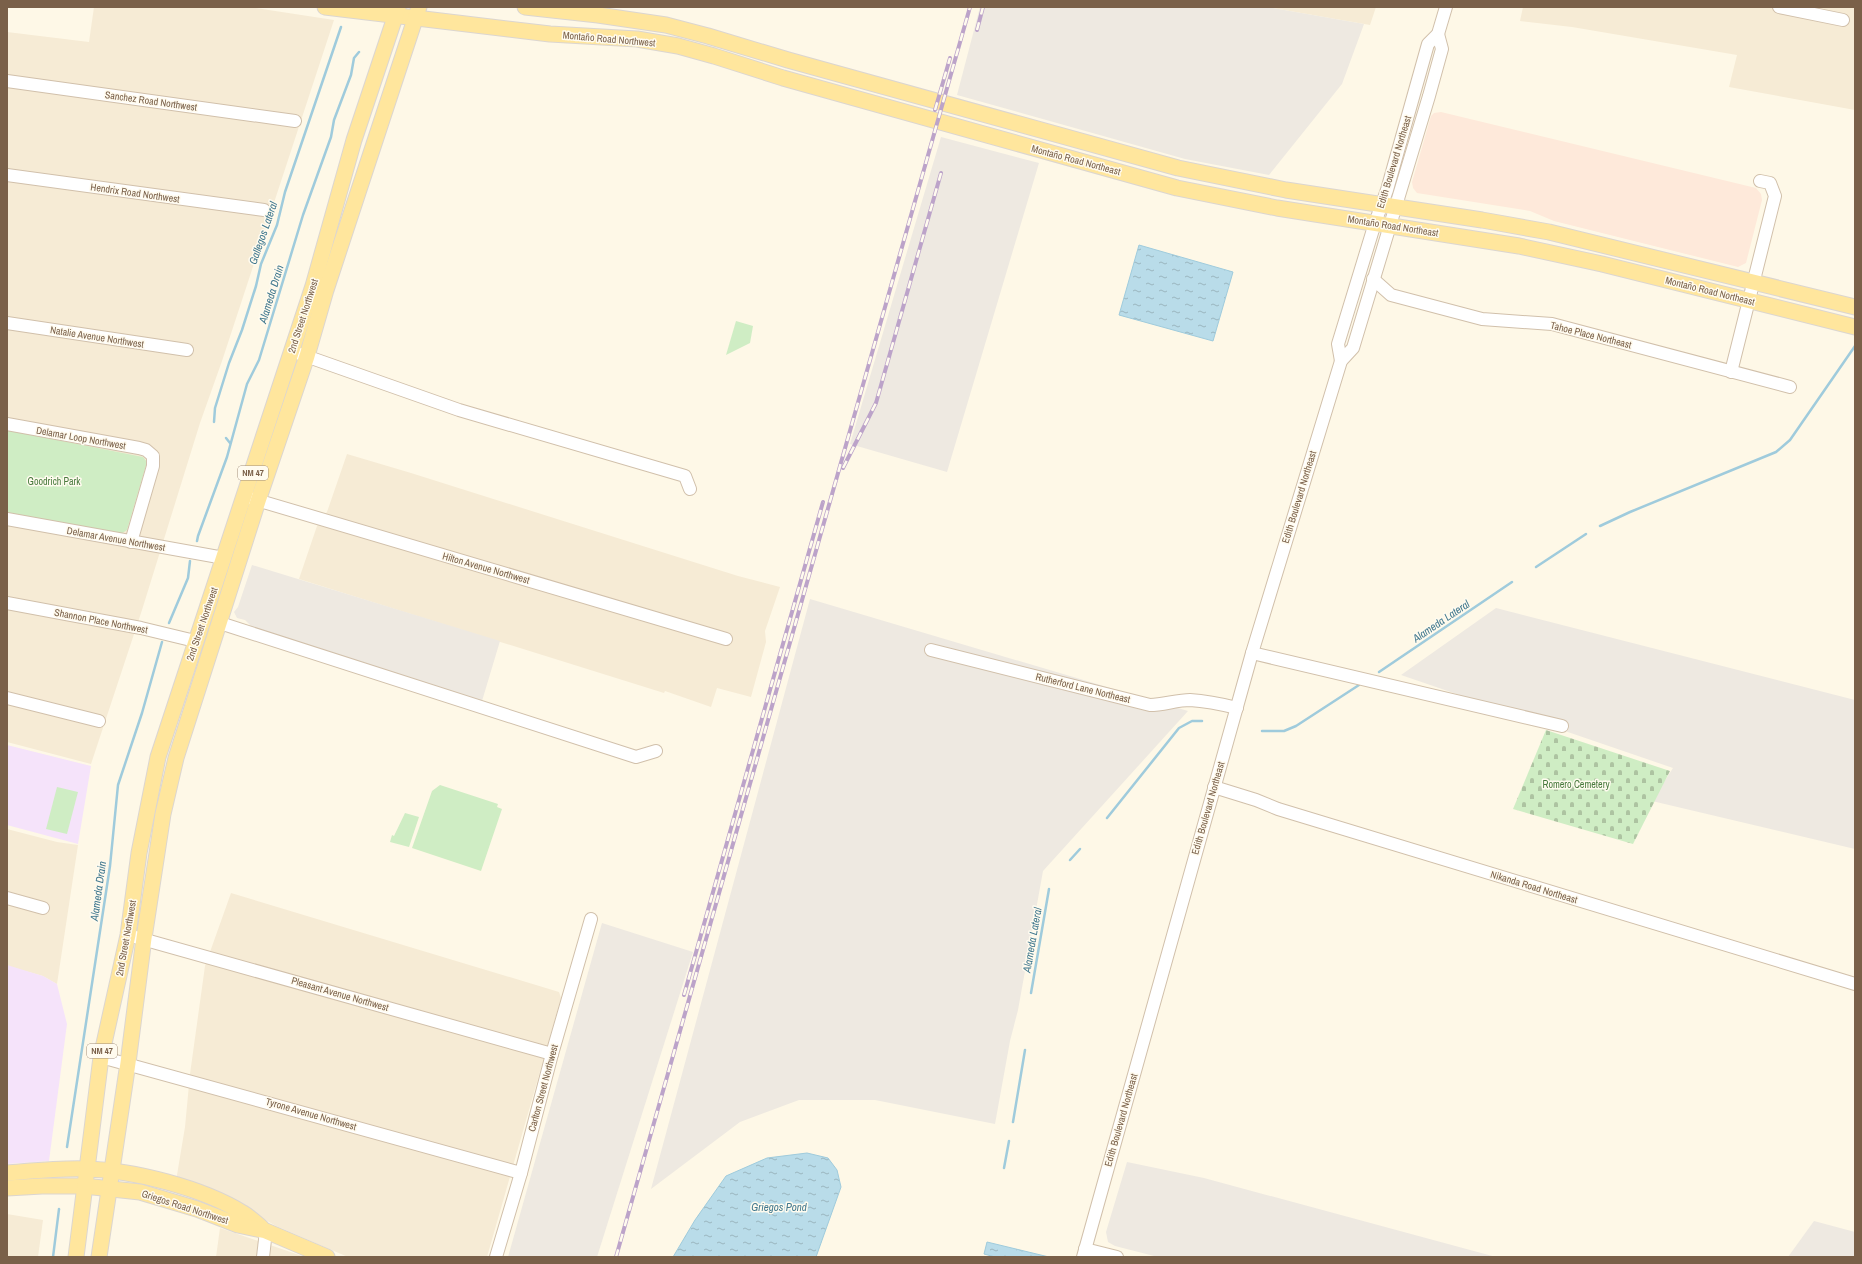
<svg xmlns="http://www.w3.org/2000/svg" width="1862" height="1264" font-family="'Archivo Narrow',sans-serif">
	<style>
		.residential { fill: #f6ebd5 }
		.commercial { fill: #fee9da }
		.industrial { fill: #eee9e1 }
		.education { fill: #f5e3fa }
		.green { fill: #cfedc4 }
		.cemetery { fill: url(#cemetery-stones) }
		.water { fill: url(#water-ripples); stroke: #9fcbdc }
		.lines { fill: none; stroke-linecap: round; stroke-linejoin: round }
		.stream { stroke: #9fcbdc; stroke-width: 2.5 }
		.minor-casing { stroke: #d1c0ab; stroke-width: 14 }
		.major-casing { stroke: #dcd6d0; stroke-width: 17 }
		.minor { stroke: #fff; stroke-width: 12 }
		.major { stroke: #ffe69d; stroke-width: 15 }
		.rail-casing { stroke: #bca3c9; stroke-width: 4 }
		.rail { stroke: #fffbef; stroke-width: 2.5; stroke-dasharray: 8; stroke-linecap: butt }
		.labels { text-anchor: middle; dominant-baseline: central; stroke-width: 3; stroke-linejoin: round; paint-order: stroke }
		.shield { fill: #fffbef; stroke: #a28e7b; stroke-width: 1 }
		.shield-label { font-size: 9px; font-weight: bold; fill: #7a6049 }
		.street-label { font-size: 10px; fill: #7a6049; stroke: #fffbef }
		.park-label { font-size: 10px; fill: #487a3d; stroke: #fffbef }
		.water-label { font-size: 11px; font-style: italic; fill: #41788e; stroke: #fffbef }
	</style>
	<defs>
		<pattern id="cemetery-stones" width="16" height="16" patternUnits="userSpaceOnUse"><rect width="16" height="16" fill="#cfedc4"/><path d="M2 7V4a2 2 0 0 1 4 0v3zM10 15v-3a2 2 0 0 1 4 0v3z" fill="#adc3a1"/></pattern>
		<pattern id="water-ripples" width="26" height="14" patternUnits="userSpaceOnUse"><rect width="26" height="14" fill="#b9dce9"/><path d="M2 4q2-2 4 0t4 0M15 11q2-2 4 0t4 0" fill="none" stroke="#9bb6bf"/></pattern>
	</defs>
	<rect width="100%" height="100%" fill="#fef8e7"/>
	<!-- residential -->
	<g class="residential">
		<polygon points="94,7 249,7 334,20 222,361 200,423 142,610 91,764 7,742 7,32 89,42"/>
		<polygon points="1267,7 1376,7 1370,25"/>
		<polygon points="1523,7 1855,7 1855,110 1729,87 1737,55 1572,27 1520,21"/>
		<polygon points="347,454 411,473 738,576 780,587 765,631 766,642 751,697 717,688 711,707 665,691 664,693 299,579 317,526 327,512"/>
		<polygon points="7,829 57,842 78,845 57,984 43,976 7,966"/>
		<polygon points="231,893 559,992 561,998 487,1257 348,1257 276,1226 246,1209 176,1181 185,1127 190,1074 205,966"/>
		<polygon points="7,1214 43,1220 38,1257 7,1257"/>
		<polygon points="220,1228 305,1257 216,1257"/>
	</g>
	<!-- commercial -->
	<polygon class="commercial" points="1441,112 1756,188 1761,194 1762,200 1746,263 1738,267 1554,221 1530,211 1417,193 1413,188 1412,182 1431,116 1434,113"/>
	<!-- industrial -->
	<g class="industrial">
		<polygon points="980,7 1267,7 1364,24 1342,84 1269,175 1185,159 957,95"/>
		<polygon points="941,137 1039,163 947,472 850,444"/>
		<polygon points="252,565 500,641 482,701 255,630 245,620 237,618 234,612 238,607"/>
		<polygon points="810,599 1188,711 1043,871 1018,1010 1010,1041 995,1124 875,1100 799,1100 740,1122 651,1189"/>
		<polygon points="1496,608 1855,700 1855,849 1652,801 1673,768 1401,675"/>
		<polygon points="602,923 693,952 597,1257 508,1257"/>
		<polygon points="1127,1162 1204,1178 1496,1257 1158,1257 1115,1246 1108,1242 1106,1232"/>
		<polygon points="1814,1221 1855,1232 1855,1257 1788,1257"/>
	</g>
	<!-- education -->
	<g class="education">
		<polygon points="7,745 91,766 78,844 7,825"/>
		<polygon points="7,965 43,976 57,984 67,1024 49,1161 7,1164"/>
	</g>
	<!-- green -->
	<g class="green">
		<polygon points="736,321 753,326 750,343 726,355"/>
		<polygon points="7,430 143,457 147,462 127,530 121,534 7,514"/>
		<polygon points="440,785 498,804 497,807 502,809 503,806 481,871 412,848 432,791"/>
		<polygon points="57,787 78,792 67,834 46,829"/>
		<polygon points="405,813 419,817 409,847 390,842 392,835 394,836"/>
	</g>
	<!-- cemetery -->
	<polygon class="cemetery" points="1546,730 1670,771 1633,844 1513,809"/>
	<!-- water -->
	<g class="water">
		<polygon points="1139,245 1233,272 1213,341 1119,315"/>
		<polygon points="807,1153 828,1158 837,1170 841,1187 816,1257 673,1257 695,1220 726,1176 767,1158"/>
		<polygon points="987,1242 1049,1257 995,1257 984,1254"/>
	</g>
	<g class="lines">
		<!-- stream -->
		<g class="stream">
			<polyline points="214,422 215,408 229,363 242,330 256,286 261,264 277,225 285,192 341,27"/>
			<polyline points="226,438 230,443"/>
			<polyline points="1600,526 1630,512 1776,452 1790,440 1855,346"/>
			<polyline points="197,541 198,536 227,457 247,384 259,360 303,215 331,137 334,120 351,75 354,58 359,52"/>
			<polyline points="1536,567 1586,534"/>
			<polyline points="169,623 188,578 190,561"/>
			<polyline points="1379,672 1512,582"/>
			<polyline points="1262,731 1284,731 1296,726 1359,685"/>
			<polyline points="1107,818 1179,728 1192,721 1202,721"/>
			<polyline points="1070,860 1080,849"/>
			<polyline points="1031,993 1049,889"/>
			<polyline points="1013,1122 1025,1050"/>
			<polyline points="67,1147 110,866 118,785 142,713 162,642"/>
			<polyline points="1004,1168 1009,1141"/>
			<polyline points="53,1257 59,1209"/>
		</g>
		<defs>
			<g id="minor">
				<polyline points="1779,7 1843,20"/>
				<polyline points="7,81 295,121"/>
				<polyline points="7,175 264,210"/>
				<polyline points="1373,279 1391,295 1482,319 1552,324 1790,387"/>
				<polyline points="7,323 187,350"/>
				<polyline points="300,354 459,410 685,476 690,489"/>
				<polyline points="1341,361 1338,344 1375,223 1387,190 1428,44 1438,34 1446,7"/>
				<polyline points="1731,372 1775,196 1770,183 1760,181"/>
				<polyline points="7,424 139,448 146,450 153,456 153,466 131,542"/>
				<polyline points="250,498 726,639"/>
				<polyline points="7,519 224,558"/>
				<polyline points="7,603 141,628 195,641"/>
				<polyline points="220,623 636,757 656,751"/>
				<path d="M 931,650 L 1150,705 C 1163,705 1177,700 1190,700 C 1206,701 1221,704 1237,708"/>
				<polyline points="1252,653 1562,726"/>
				<polyline points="7,698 99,721"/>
				<polyline points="1214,787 1256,800 1278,809 1855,984"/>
				<polyline points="7,898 43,908"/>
				<polyline points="128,935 552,1054"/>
				<polyline points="101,1057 521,1173"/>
				<polyline points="1085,1249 1117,1257"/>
				<polyline points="263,1257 266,1231"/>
				<polyline points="496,1257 521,1173 552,1054 591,919"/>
				<polyline points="1083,1257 1252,653 1341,361 1353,348 1429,96 1442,49 1438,34"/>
			</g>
			<g id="major">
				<polyline points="325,7 550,34 637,39 678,46 714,56 783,78 1177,188 1277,208 1519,246 1602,264 1855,327"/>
				<polyline points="525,7 598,15 666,25 708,36 788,60 1178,168 1286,190 1482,220 1549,232 1855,307"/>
				<path d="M 7,1173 C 33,1171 60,1168 86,1169 C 133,1170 203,1188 243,1213 C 250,1217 256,1223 262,1228"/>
				<polyline points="7,1188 42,1186 84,1186 140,1192 197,1209 238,1225 266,1231 327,1257"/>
				<polyline points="76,1257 101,1057 128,935 139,853 158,757 313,286 354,140 398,8"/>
				<polyline points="99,1257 128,1063 144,938 163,814 176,758 258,501 307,356 326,290 419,7"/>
			</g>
		</defs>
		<!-- minor casing -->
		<use href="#minor" class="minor-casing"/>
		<!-- major casing -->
		<use href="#major" class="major-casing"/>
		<!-- minor -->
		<use href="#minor" class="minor"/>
		<!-- major -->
		<use href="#major" class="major"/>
		<defs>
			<g id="rail">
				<polyline points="977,30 983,7"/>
				<polyline points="935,110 950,58"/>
				<polyline points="843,468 876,403 941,173"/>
				<polyline points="684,995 823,502"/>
				<polyline points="616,1257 970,7"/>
			</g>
		</defs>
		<!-- rail casing -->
		<use href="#rail" class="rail-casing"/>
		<!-- rail -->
		<use href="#rail" class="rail"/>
	</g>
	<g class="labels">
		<!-- shield labels -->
		<g class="shield">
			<rect x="238" y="466" width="30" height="14" rx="3"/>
			<rect x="87" y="1044" width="30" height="14" rx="3"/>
		</g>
		<g class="shield-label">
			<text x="253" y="473">NM 47</text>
			<text x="102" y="1051">NM 47</text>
		</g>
		<!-- street labels -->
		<g class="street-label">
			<text transform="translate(609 39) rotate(5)">Montaño Road Northwest</text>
			<text transform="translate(151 101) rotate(8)">Sanchez Road Northwest</text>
			<text transform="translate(1076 160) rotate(15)">Montaño Road Northeast</text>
			<text transform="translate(1394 162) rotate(-73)">Edith Boulevard Northeast</text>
			<text transform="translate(135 193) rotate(8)">Hendrix Road Northwest</text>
			<text transform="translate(1393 226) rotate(9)">Montaño Road Northeast</text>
			<text transform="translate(1710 291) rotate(14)">Montaño Road Northeast</text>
			<text transform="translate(303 316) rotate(-72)">2nd Street Northwest</text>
			<text transform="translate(1591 335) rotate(14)">Tahoe Place Northeast</text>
			<text transform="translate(97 337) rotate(9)">Natalie Avenue Northwest</text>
			<text transform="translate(81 438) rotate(10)">Delamar Loop Northwest</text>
			<text transform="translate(1299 497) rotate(-73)">Edith Boulevard Northeast</text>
			<text transform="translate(116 539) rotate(10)">Delamar Avenue Northwest</text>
			<text transform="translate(486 568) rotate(16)">Hilton Avenue Northwest</text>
			<text transform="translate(101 621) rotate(11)">Shannon Place Northwest</text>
			<text transform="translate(202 624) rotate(-71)">2nd Street Northwest</text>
			<text transform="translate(1083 688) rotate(14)">Rutherford Lane Northeast</text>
			<text transform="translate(1208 808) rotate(-74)">Edith Boulevard Northeast</text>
			<text transform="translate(1534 887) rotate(17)">Nikanda Road Northeast</text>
			<text transform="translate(126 938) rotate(-80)">2nd Street Northwest</text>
			<text transform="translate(340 994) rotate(16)">Pleasant Avenue Northwest</text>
			<text transform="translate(543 1088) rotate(-75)">Carlton Street Northwest</text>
			<text transform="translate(311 1114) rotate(16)">Tyrone Avenue Northwest</text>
			<text transform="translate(1121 1120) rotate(-74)">Edith Boulevard Northeast</text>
			<text transform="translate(185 1207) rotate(18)">Griegos Road Northwest</text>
		</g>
		<!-- park labels -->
		<g class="park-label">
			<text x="54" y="481">Goodrich Park</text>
			<text x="1576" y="784">Romero Cemetery</text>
		</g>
		<!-- water labels -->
		<g class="water-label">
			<text transform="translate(263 233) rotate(-71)">Gallegos Lateral</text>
			<text transform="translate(271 294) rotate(-73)">Alameda Drain</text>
			<text transform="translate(1441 621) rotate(-34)">Alameda Lateral</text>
			<text transform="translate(98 891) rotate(-82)">Alameda Drain</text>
			<text transform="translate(1032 940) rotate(-80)">Alameda Lateral</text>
			<text x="779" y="1207">Griegos Pond</text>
		</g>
	</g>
	<!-- border -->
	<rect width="1862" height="1264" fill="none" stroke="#7a6049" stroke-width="16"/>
</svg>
